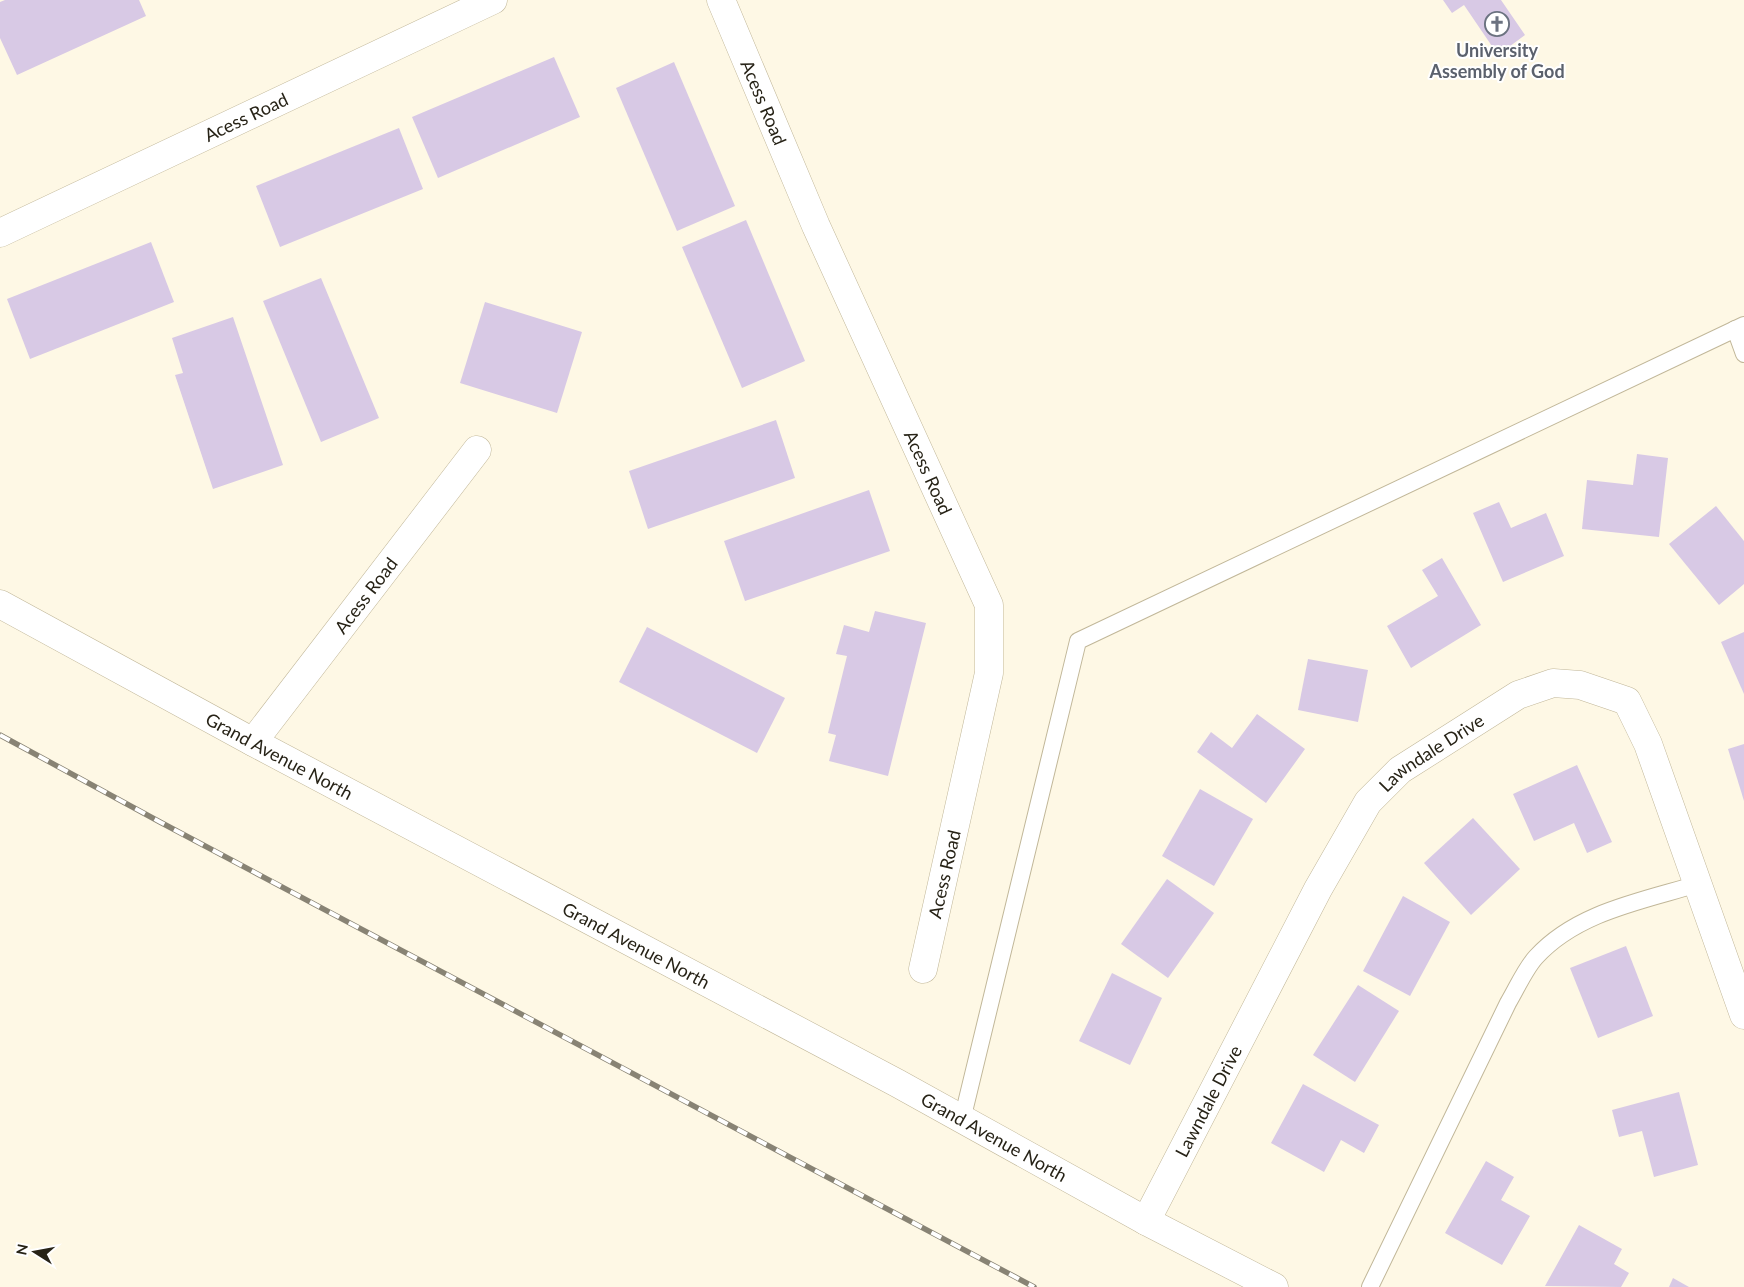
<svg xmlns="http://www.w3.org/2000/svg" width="1744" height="1287" font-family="Lato,sans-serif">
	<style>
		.building { fill: #d8c9e5 }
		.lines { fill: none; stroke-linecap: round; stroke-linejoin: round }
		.service-casing { stroke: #c1b799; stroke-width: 18 }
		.minor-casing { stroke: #c1b799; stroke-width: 29 }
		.service { stroke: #fff; stroke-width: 16 }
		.minor { stroke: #fff; stroke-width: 28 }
		.rail-casing { stroke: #888374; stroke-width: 5.5 }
		.rail { stroke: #fff; stroke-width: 4; stroke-dasharray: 11; stroke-linecap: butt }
		.labels { text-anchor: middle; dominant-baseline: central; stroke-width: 4; stroke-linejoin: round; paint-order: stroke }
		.worship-label { font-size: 18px; font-weight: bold; fill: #5b616d; stroke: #fff }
		.street-label { font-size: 18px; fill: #272317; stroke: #fff }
	</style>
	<rect width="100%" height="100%" fill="#fef8e5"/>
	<!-- building -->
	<g class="building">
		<polygon points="5,0 139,0 146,16 17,75 0,38 0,2"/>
		<polygon points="1443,0 1501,0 1525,35 1498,55 1464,5 1452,13"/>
		<polygon points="554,57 580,117 438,178 412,117"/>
		<polygon points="674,62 735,206 677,231 616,88"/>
		<polygon points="399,128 423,189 280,247 256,186"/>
		<polygon points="746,220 805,361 742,388 682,247"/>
		<polygon points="151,242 174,302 30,359 7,299"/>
		<polygon points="321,278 379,418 321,442 263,301"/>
		<polygon points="485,302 582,332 557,413 460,383"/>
		<polygon points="233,317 283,465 213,489 175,375 183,373 172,338"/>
		<polygon points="776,420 795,478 648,529 629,471"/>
		<polygon points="1637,454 1668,458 1659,537 1582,529 1587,480 1633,485"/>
		<polygon points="869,490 890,551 745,601 724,541"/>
		<polygon points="1499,502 1511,528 1546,513 1564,556 1503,582 1473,513"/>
		<polygon points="1716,506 1744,541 1744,584 1719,605 1669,544"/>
		<polygon points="1442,558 1481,625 1411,668 1387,626 1438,596 1422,570"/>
		<polygon points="875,611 926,623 888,776 829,761 836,735 828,733 847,656 836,654 844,625 869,632"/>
		<polygon points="647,627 785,698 757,753 619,682"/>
		<polygon points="1744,632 1744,694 1721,642"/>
		<polygon points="1308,659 1368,670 1358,722 1298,710"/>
		<polygon points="1257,714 1305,749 1266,803 1197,752 1211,732 1232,748"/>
		<polygon points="1744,744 1744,801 1728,749"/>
		<polygon points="1577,765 1612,842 1587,853 1574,823 1534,841 1513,794"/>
		<polygon points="1200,789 1253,819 1214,886 1162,856"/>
		<polygon points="1473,818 1520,869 1471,915 1424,863"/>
		<polygon points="1167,879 1214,913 1168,978 1121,944"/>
		<polygon points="1403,896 1450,922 1410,996 1363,971"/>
		<polygon points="1626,946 1653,1016 1598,1038 1570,968"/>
		<polygon points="1112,973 1162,998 1130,1065 1079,1041"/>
		<polygon points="1358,985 1399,1011 1355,1082 1313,1055"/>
		<polygon points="1303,1084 1379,1125 1364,1153 1341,1140 1324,1172 1271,1143"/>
		<polygon points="1679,1092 1698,1165 1654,1177 1642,1131 1619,1137 1612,1110"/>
		<polygon points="1486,1161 1514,1177 1501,1200 1530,1216 1502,1265 1445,1233"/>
		<polygon points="1579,1225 1622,1249 1614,1264 1629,1273 1621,1287 1545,1286"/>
		<polygon points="1673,1278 1689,1287 1669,1287"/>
	</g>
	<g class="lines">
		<defs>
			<g id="service">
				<polyline points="1735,329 1744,354"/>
				<polyline points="962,1120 1078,641 1744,325"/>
				<path d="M 1370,1287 L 1508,1003 C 1517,988 1525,969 1536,957 C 1577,912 1642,901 1698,884"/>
			</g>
			<g id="minor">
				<path id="s1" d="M 721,0 L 816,226 L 989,605 L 989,673 L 923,969"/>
				<path id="s2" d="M 0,233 L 493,0"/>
				<path id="s3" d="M 0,604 L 253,742 L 897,1083 L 1146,1221 L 1274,1287"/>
				<path id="s4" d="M 253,742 L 477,450"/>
				<path id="s5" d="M 1146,1221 L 1318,889 L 1368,802 L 1400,770 L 1518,695 L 1553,683 L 1580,685 L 1627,701 L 1648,744 L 1744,1015"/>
			</g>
		</defs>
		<!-- service casing -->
		<use href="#service" class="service-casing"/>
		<!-- minor casing -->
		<use href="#minor" class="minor-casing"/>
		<!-- service -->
		<use href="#service" class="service"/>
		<!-- minor -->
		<use href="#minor" class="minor"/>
		<defs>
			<polyline id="rail" points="0,735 160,822 1034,1287"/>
		</defs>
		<!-- rail casing -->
		<use href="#rail" class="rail-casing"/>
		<!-- rail -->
		<use href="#rail" class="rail"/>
	</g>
	<!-- icons -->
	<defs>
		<symbol id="church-ring" viewBox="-11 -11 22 22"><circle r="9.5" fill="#fff" stroke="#6b7280" stroke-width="1.5"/><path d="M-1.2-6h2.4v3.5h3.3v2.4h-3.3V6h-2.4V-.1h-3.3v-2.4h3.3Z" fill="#6b7280"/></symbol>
	</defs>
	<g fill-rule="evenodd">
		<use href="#church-ring" x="1483" y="10" width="28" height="28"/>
	</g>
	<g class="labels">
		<!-- worship labels -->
		<g class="worship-label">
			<text x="1497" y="50">University<tspan x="1497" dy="21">Assembly of God</tspan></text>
		</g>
		<!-- street labels -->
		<g class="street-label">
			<text stroke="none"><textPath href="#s1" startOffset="111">Acess Road</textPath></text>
			<text stroke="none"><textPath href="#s2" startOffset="272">Acess Road</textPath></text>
			<text stroke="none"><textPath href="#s1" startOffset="516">Acess Road</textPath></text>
			<text stroke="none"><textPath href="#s4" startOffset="185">Acess Road</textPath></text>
			<text stroke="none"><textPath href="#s5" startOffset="555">Lawndale Drive</textPath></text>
			<text stroke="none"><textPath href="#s3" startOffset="318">Grand Avenue North</textPath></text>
			<text transform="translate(944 874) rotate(-77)">Acess Road</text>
			<text stroke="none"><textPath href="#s3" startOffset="722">Grand Avenue North</textPath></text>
			<text stroke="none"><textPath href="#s5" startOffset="135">Lawndale Drive</textPath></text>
			<text stroke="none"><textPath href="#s3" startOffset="1128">Grand Avenue North</textPath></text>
		</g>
	</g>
	<!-- north arrow -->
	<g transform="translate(35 1252) rotate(281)" stroke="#ffffff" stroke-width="4" paint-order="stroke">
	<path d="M0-4L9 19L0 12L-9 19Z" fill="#272317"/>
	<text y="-8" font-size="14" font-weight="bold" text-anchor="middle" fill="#272317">N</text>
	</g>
</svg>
